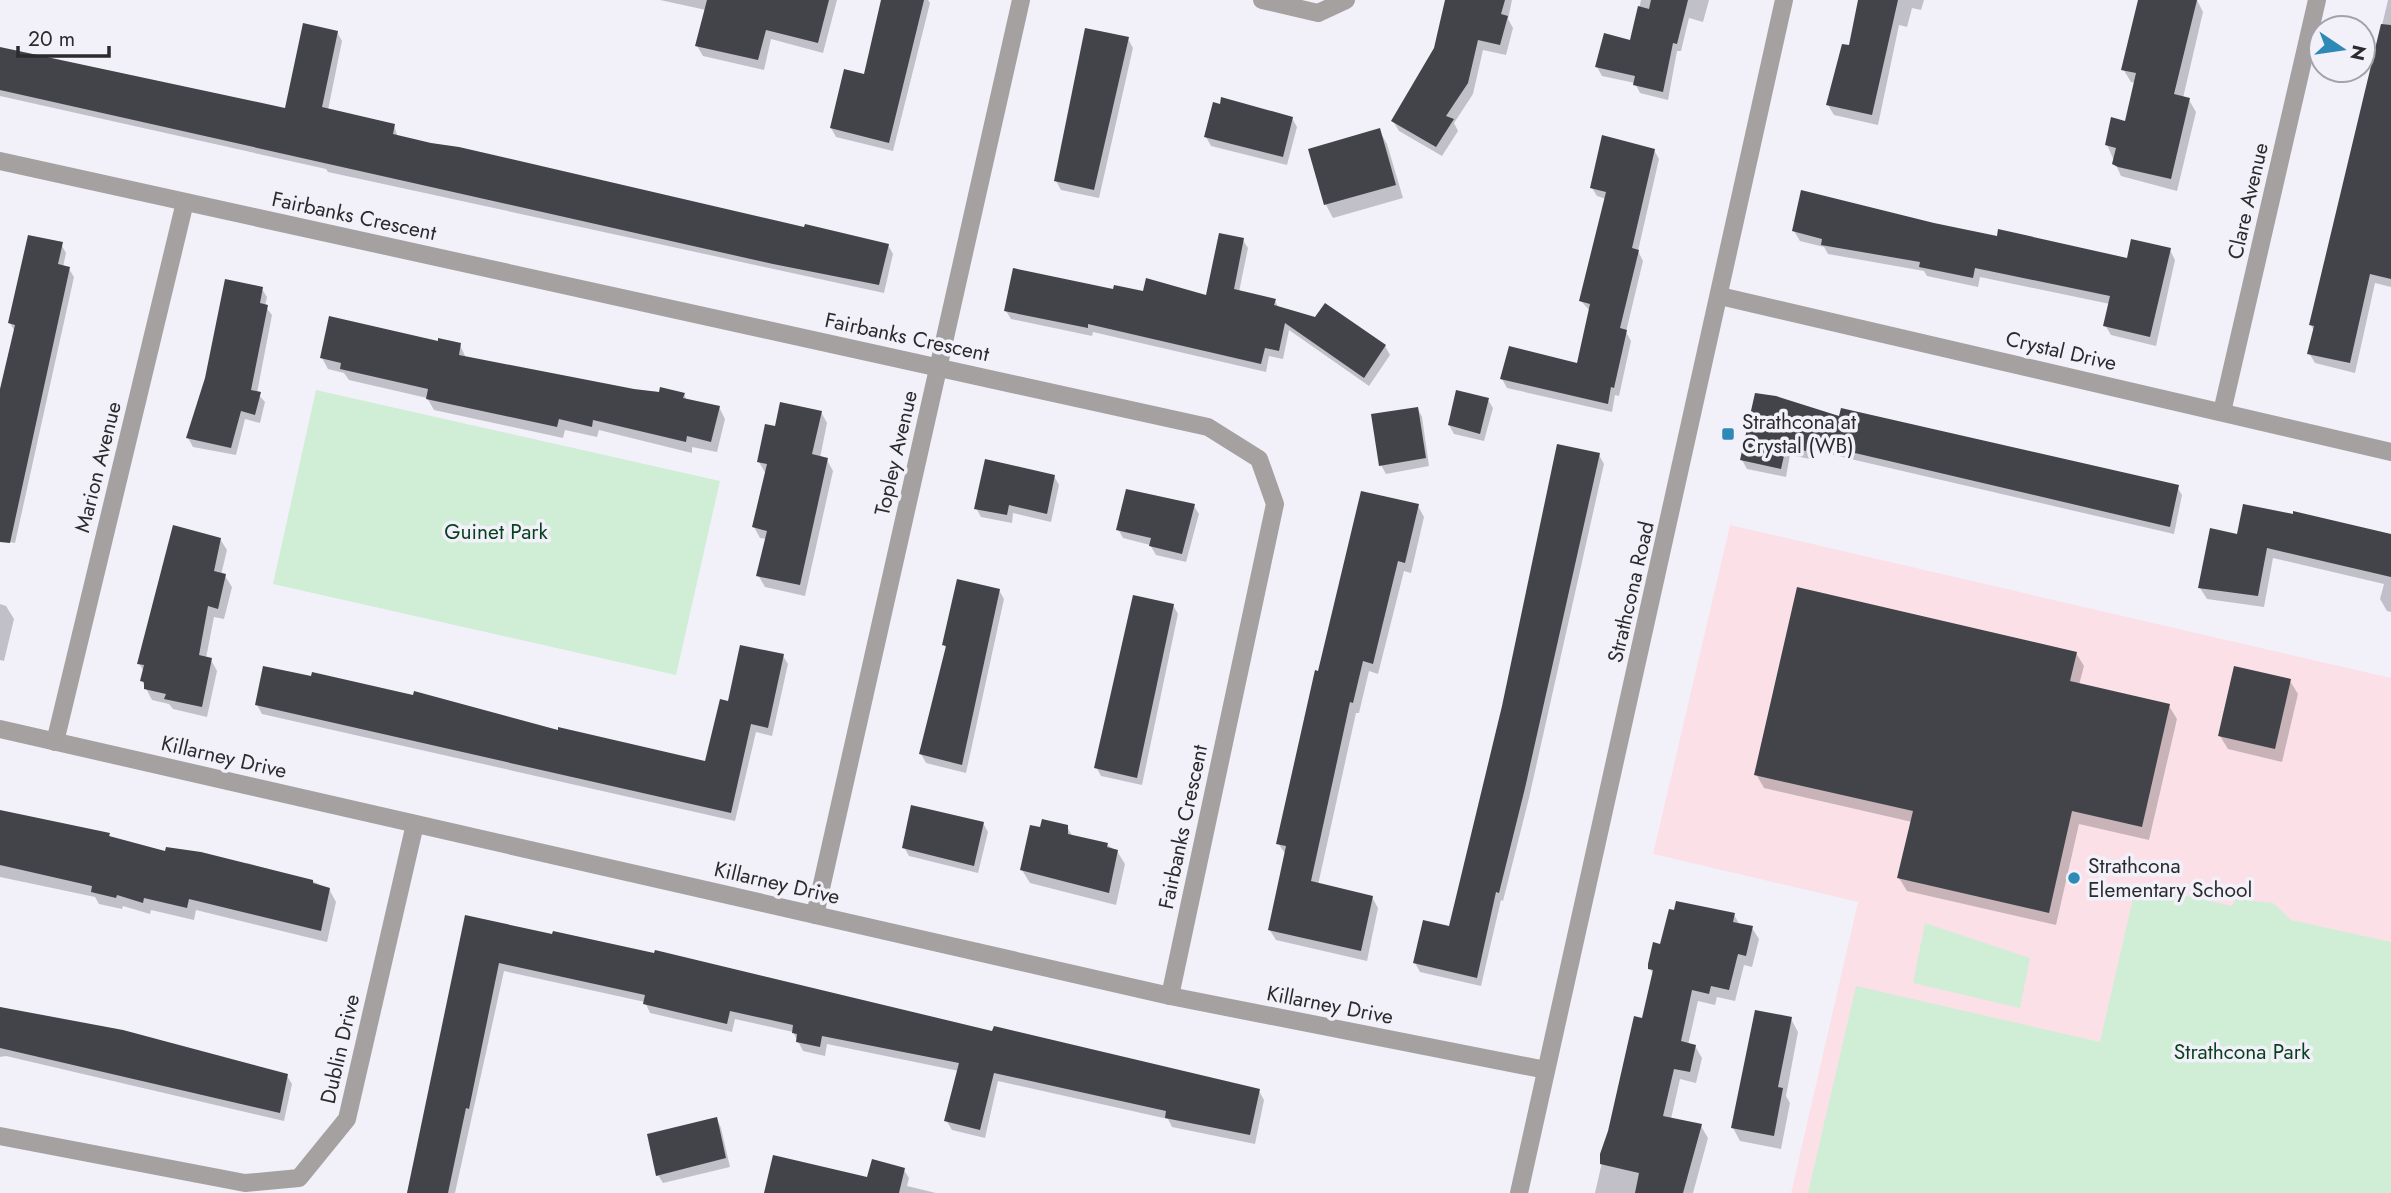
<svg xmlns="http://www.w3.org/2000/svg" width="2391" height="1193" font-family="Jost,sans-serif">
	<style>
		.education { fill: #fbe1e7 }
		.green { fill: #d0edd5 }
		.shadow { fill: #0003 }
		.building { fill: #43434a }
		.lines { fill: none; stroke-linecap: round; stroke-linejoin: round }
		.minor { stroke: #a5a1a1; stroke-width: 18 }
		.poi-dot { fill: #2f89b6; stroke: #f2f1fa; stroke-width: 2.5 }
		.labels { text-anchor: middle; dominant-baseline: central; stroke-width: 7; stroke-linejoin: round; paint-order: stroke }
		.street-label { font-size: 21px; fill: #2b2b2e; stroke: #f2f1fa }
		.poi-label { font-size: 21px; fill: #2b2b2e; stroke: #f2f1fa; text-anchor: start }
		.park-label { font-size: 21px; fill: #083f1d; stroke: #f2f1fa }
	</style>
	<rect width="100%" height="100%" fill="#f2f1fa"/>
	<!-- education -->
	<polygon class="education" points="1730,525 2391,678 2391,1193 1791,1193 1858,902 1653,854"/>
	<!-- green -->
	<g class="green">
		<polygon points="316,390 720,481 676,675 273,584"/>
		<polygon points="2136,885 2232,906 2236,899 2273,903 2291,920 2391,942 2391,1193 1808,1193 1856,986 2100,1042"/>
		<polygon points="1925,923 2030,958 2020,1008 1913,983"/>
	</g>
	<!-- shadow -->
	<g class="shadow">
		<polygon points="660,0 837,0 823,53 771,39 764,70 703,56 697,46 706,10"/>
		<polygon points="882,0 928,0 930,3 893,151 836,137 831,128 865,77"/>
		<polygon points="1447,0 1512,0 1508,19 1513,28 1506,55 1483,50 1473,94 1454,123 1458,131 1442,156 1399,131 1393,121 1435,48"/>
		<polygon points="1641,0 1709,0 1703,22 1689,18 1681,51 1677,51 1668,100 1640,93 1635,83 1602,76 1597,67 1632,42"/>
		<polygon points="1860,0 1924,0 1921,10 1912,8 1907,27 1899,25 1878,125 1834,115 1828,105 1850,47"/>
		<polygon points="2140,0 2197,0 2203,12 2183,98 2189,100 2196,112 2177,191 2121,176 2107,145 2127,123 2136,83 2131,82 2123,69"/>
		<polygon points="2388,0 2391,0 2391,287 2375,283 2355,373 2315,363 2309,353 2314,331 2311,325"/>
		<polygon points="337,32 342,41 328,110 394,126 398,137 805,230 888,245 893,254 884,293 328,172 326,169 0,96 0,48 286,110"/>
		<polygon points="1128,39 1133,48 1099,198 1061,190 1056,181"/>
		<polygon points="1292,118 1297,127 1287,165 1211,146 1206,137"/>
		<polygon points="1379,130 1387,144 1403,198 1333,218 1326,205 1310,150"/>
		<polygon points="1654,150 1659,159 1638,251 1643,261 1626,332 1631,341 1619,396 1615,395 1612,412 1507,388 1502,379 1578,365 1590,311 1581,301 1606,199 1597,196 1592,188"/>
		<polygon points="1933,225 2128,261 2170,250 2175,260 2156,346 2111,335 2105,325 2110,304 1980,277 1978,287 1927,276 1924,271 1828,254 1824,247 1800,241 1794,231"/>
		<polygon points="1243,240 1248,248 1239,292 1275,301 1279,308 1385,346 1390,355 1369,386 1289,330 1283,359 1269,356 1266,372 1093,332 1092,336 1011,319 1006,311 1114,291 1208,297"/>
		<polygon points="61,244 66,253 63,267 69,269 74,277 15,543 0,540 0,397 15,332 10,323"/>
		<polygon points="262,289 267,297 265,306 272,315 257,393 265,402 260,423 245,419 236,455 193,447 188,438"/>
		<polygon points="439,343 460,345 466,358 634,390 684,394 687,401 719,407 725,419 717,452 692,447 692,453 599,430 597,437 565,430 563,438 434,410 427,398 349,380 344,373 328,369 322,358"/>
		<polygon points="1488,400 1493,408 1484,441 1454,434 1449,425"/>
		<polygon points="1418,409 1422,417 1429,466 1386,474 1381,465"/>
		<polygon points="821,412 827,423 820,458 827,460 833,471 805,596 765,587 758,575 767,539 760,538 754,527 766,474 759,462 776,428"/>
		<polygon points="1841,419 2177,487 2182,495 2174,534 1812,450 1810,459 1790,455 1786,477 1747,469 1742,460"/>
		<polygon points="1599,455 1604,464 1529,798 1503,901 1501,900 1481,986 1420,972 1415,963 1450,928"/>
		<polygon points="1054,476 1059,485 1051,522 1013,513 1012,523 981,517 976,508"/>
		<polygon points="1194,506 1199,514 1186,562 1156,555 1150,545 1123,538 1118,529"/>
		<polygon points="1418,506 1424,517 1411,573 1404,571 1378,674 1369,671 1359,713 1356,713 1318,885 1372,897 1378,908 1367,961 1276,940 1269,929 1286,855 1278,843 1319,673"/>
		<polygon points="2244,506 2391,536 2391,612 2387,611 2380,599 2384,584 2273,558 2264,607 2207,599 2200,588 2238,536"/>
		<polygon points="220,539 227,550 221,575 225,576 232,587 224,619 214,617 206,658 211,660 217,671 207,717 173,709 169,704 152,700 142,681 144,672 139,663"/>
		<polygon points="999,590 1004,599 966,773 926,763 921,754 947,649 944,645"/>
		<polygon points="0,604 6,606 14,619 4,661 0,660"/>
		<polygon points="1173,605 1178,614 1142,785 1101,776 1096,767"/>
		<polygon points="2076,653 2084,666 2079,685 2169,706 2177,719 2149,840 2079,824 2056,925 1907,891 1899,878 1912,822 1764,788 1756,774"/>
		<polygon points="783,656 788,664 772,736 756,732 735,821 262,714 257,705 707,763 729,703"/>
		<polygon points="2290,681 2298,694 2282,762 2228,749 2220,736"/>
		<polygon points="0,811 109,834 111,839 166,853 246,866 247,863 312,881 329,889 336,902 327,942 196,910 194,920 151,910 150,914 123,906 122,909 99,904 95,897 0,877"/>
		<polygon points="983,823 988,832 978,873 909,856 904,847"/>
		<polygon points="1067,827 1073,837 1107,845 1117,851 1125,864 1116,905 1030,883 1022,870"/>
		<polygon points="1734,915 1740,925 1752,928 1759,939 1752,967 1744,965 1735,1001 1717,997 1715,1005 1698,1001 1688,1045 1695,1046 1702,1058 1696,1083 1680,1079 1671,1119 1701,1126 1708,1138 1693,1193 1595,1193 1635,1018 1643,1020 1654,975 1650,969 1662,946"/>
		<polygon points="466,917 1259,1091 1264,1100 1255,1144 1172,1127 1168,1119 998,1081 985,1138 952,1130 946,1120 959,1071 827,1044 825,1056 803,1051 793,1032 735,1019 732,1032 650,1013 645,1002 504,971 455,1193 410,1193"/>
		<polygon points="0,1007 287,1076 292,1084 284,1121 6,1056 0,1057"/>
		<polygon points="1791,1019 1798,1032 1786,1096 1790,1103 1781,1149 1740,1141 1733,1128"/>
		<polygon points="717,1119 721,1128 730,1167 663,1183 658,1175"/>
		<polygon points="904,1170 909,1178 907,1186 936,1193 766,1193 869,1179"/>
	</g>
	<!-- building -->
	<g class="building">
		<polygon points="707,0 829,0 818,43 766,30 758,60 695,46"/>
		<polygon points="881,0 924,0 889,143 830,128 844,69 864,74"/>
		<polygon points="1445,0 1505,0 1501,14 1508,16 1500,45 1478,40 1468,83 1446,116 1454,119 1436,147 1391,121 1434,48"/>
		<polygon points="1651,0 1688,0 1677,44 1673,43 1663,92 1633,85 1635,76 1595,67 1604,33 1630,40 1638,6 1649,9"/>
		<polygon points="1858,0 1898,0 1872,115 1826,105 1842,44 1849,45"/>
		<polygon points="2138,0 2197,0 2174,94 2190,98 2171,179 2118,167 2112,164 2116,148 2105,145 2111,117 2125,121 2136,73 2121,70"/>
		<polygon points="303,23 338,31 322,107 395,124 393,134 431,143 459,147 804,227 805,224 889,244 879,285 773,264 0,90 0,47 285,108"/>
		<polygon points="2381,24 2391,25 2391,279 2370,274 2350,363 2307,354 2314,326 2309,325"/>
		<polygon points="1085,28 1129,37 1094,190 1054,181"/>
		<polygon points="1221,97 1293,117 1283,157 1204,137 1213,102 1220,104"/>
		<polygon points="1380,128 1396,185 1324,205 1308,149"/>
		<polygon points="1602,135 1655,149 1632,248 1639,250 1620,328 1627,330 1614,388 1611,387 1608,404 1500,379 1509,346 1577,363 1590,304 1579,301 1606,192 1590,188"/>
		<polygon points="1801,190 1934,223 1997,236 1998,229 2127,258 2131,239 2171,248 2150,337 2103,326 2110,296 1975,268 1973,278 1919,267 1920,262 1821,245 1822,239 1792,231"/>
		<polygon points="1219,233 1244,238 1234,289 1276,299 1274,305 1315,317 1325,303 1386,345 1364,378 1285,323 1279,351 1265,348 1261,364 1088,324 1088,328 1004,311 1013,268 1113,289 1114,285 1143,291 1146,278 1206,295"/>
		<polygon points="28,235 63,242 58,264 70,267 10,543 0,542 0,389 15,325 8,323"/>
		<polygon points="225,279 263,287 260,303 268,305 251,390 261,392 255,415 241,411 231,448 186,438 205,378"/>
		<polygon points="329,316 438,341 438,338 461,343 459,355 634,389 659,392 660,387 685,393 683,398 720,406 711,442 687,436 686,442 593,420 592,427 559,419 557,427 426,399 428,389 340,369 341,363 320,358"/>
		<polygon points="1456,390 1489,398 1480,434 1448,425"/>
		<polygon points="1755,393 1776,396 1839,416 1841,408 2179,485 2170,527 1808,442 1806,451 1786,447 1781,469 1740,460"/>
		<polygon points="780,402 822,411 812,454 828,458 800,585 756,576 767,531 752,527 767,464 757,462 765,424 775,426"/>
		<polygon points="1418,407 1426,458 1379,466 1371,414"/>
		<polygon points="1557,444 1600,453 1525,788 1499,893 1496,892 1477,978 1413,963 1423,920 1449,926 1502,706"/>
		<polygon points="985,459 1055,475 1047,514 1009,505 1007,515 974,509"/>
		<polygon points="1126,489 1195,504 1182,554 1149,546 1151,538 1116,530"/>
		<polygon points="1361,491 1419,504 1405,563 1398,561 1373,664 1363,661 1353,703 1350,702 1311,881 1373,896 1361,951 1268,930 1286,846 1276,844 1315,670 1318,671"/>
		<polygon points="2243,504 2293,514 2293,511 2391,534 2391,577 2267,548 2258,596 2198,588 2210,528 2237,534"/>
		<polygon points="173,525 221,538 214,571 226,574 218,609 208,606 199,655 212,658 202,707 164,699 166,694 144,689 144,682 140,681 144,665 137,664"/>
		<polygon points="957,579 1000,589 962,765 919,754 946,646 942,645"/>
		<polygon points="1797,587 2077,652 2070,681 2170,704 2142,827 2072,811 2049,913 1897,878 1913,811 1754,775"/>
		<polygon points="1133,595 1174,604 1137,778 1094,768"/>
		<polygon points="740,645 784,654 768,728 751,724 731,813 255,705 263,666 311,676 312,672 413,695 414,691 558,730 558,727 705,761 720,699 728,701"/>
		<polygon points="2234,666 2291,679 2275,749 2218,736"/>
		<polygon points="911,805 984,822 974,866 902,848"/>
		<polygon points="0,810 110,833 109,836 165,851 166,847 201,852 313,880 313,883 330,888 321,931 189,899 187,908 144,898 143,903 117,895 116,898 91,892 92,886 0,865"/>
		<polygon points="1042,819 1068,825 1068,834 1108,843 1107,847 1118,850 1109,893 1020,870 1030,825 1040,827"/>
		<polygon points="1676,901 1735,913 1733,922 1753,926 1746,956 1738,954 1729,990 1711,986 1709,994 1692,990 1681,1041 1696,1045 1690,1072 1674,1069 1663,1116 1702,1124 1683,1193 1635,1193 1639,1173 1600,1164 1600,1154 1608,1131 1634,1016 1642,1018 1653,970 1648,969 1648,964 1653,942 1660,944 1669,909 1674,910"/>
		<polygon points="465,915 552,934 553,931 654,953 655,950 992,1031 994,1026 1260,1089 1250,1135 1165,1118 1166,1111 994,1073 980,1130 944,1121 959,1063 822,1036 820,1047 796,1042 797,1034 792,1033 793,1025 730,1011 727,1024 643,1004 645,995 499,963 469,1109 466,1108 448,1193 407,1193"/>
		<polygon points="0,1007 123,1030 288,1074 280,1113 0,1048"/>
		<polygon points="1755,1010 1792,1017 1778,1087 1783,1088 1774,1136 1731,1128"/>
		<polygon points="717,1117 726,1158 656,1176 647,1134"/>
		<polygon points="773,1155 867,1177 872,1159 905,1168 899,1193 764,1193"/>
	</g>
	<g class="lines">
		<!-- minor -->
		<g class="minor">
			<polyline points="1262,0 1318,13 1346,0"/>
			<polyline points="0,161 1208,427 1259,459 1275,504 1170,996"/>
			<polyline points="1720,296 2391,452"/>
			<polyline points="2222,412 2317,0"/>
			<polyline points="0,729 1170,996 1546,1070"/>
			<polyline points="55,742 185,202"/>
			<polyline points="815,915 1021,0"/>
			<polyline points="0,1136 245,1183 299,1178 347,1119 415,824"/>
			<polyline points="1519,1193 1784,0"/>
		</g>
	</g>
	<!-- markers -->
	<g class="poi-dot">
		<rect x="1721" y="427" width="14" height="14" rx="3.5"/>
		<circle cx="2074" cy="878" r="7"/>
	</g>
	<g class="labels">
		<!-- street labels -->
		<g class="street-label">
			<text transform="translate(2248 201) rotate(-77)">Clare Avenue</text>
			<text transform="translate(354 216) rotate(12)">Fairbanks Crescent</text>
			<text transform="translate(907 337) rotate(12)">Fairbanks Crescent</text>
			<text transform="translate(2061 351) rotate(13)">Crystal Drive</text>
			<text transform="translate(896 453) rotate(-77)">Topley Avenue</text>
			<text transform="translate(98 467) rotate(-76)">Marion Avenue</text>
			<text transform="translate(1631 592) rotate(-77)">Strathcona Road</text>
			<text transform="translate(224 757) rotate(13)">Killarney Drive</text>
			<text transform="translate(1183 827) rotate(-78)">Fairbanks Crescent</text>
			<text transform="translate(777 883) rotate(13)">Killarney Drive</text>
			<text transform="translate(1330 1005) rotate(11)">Killarney Drive</text>
			<text transform="translate(340 1049) rotate(-77)">Dublin Drive</text>
		</g>
		<!-- poi labels -->
		<g class="poi-label">
			<text x="1742" y="422">Strathcona at<tspan x="1742" dy="24">Crystal (WB)</tspan></text>
			<text x="2088" y="866">Strathcona<tspan x="2088" dy="24">Elementary School</tspan></text>
		</g>
		<!-- park labels -->
		<g class="park-label">
			<text x="496" y="532">Guinet Park</text>
			<text x="2242" y="1052">Strathcona Park</text>
		</g>
	</g>
	<!-- north arrow -->
	<g transform="translate(2342 49) rotate(103)"><circle r="33" fill="#f2f1fa" stroke="#a2a2a8" stroke-width="2"/>
	<path d="M0-5L12 26L0 18L-12 26Z" fill="#2f89b6"/>
	<text y="-10" font-size="19" font-weight="bold" text-anchor="middle" fill="#2b2b2e">N</text>
	</g>
	<!-- scale -->
	<path d="M18 46v10h91v-10" fill="none" stroke="#2b2b2e" stroke-width="3.5"/>
	<text x="28" y="46" font-size="21" fill="#2b2b2e" stroke="#f2f1fa" stroke-width="5" paint-order="stroke">20 m</text>
</svg>
